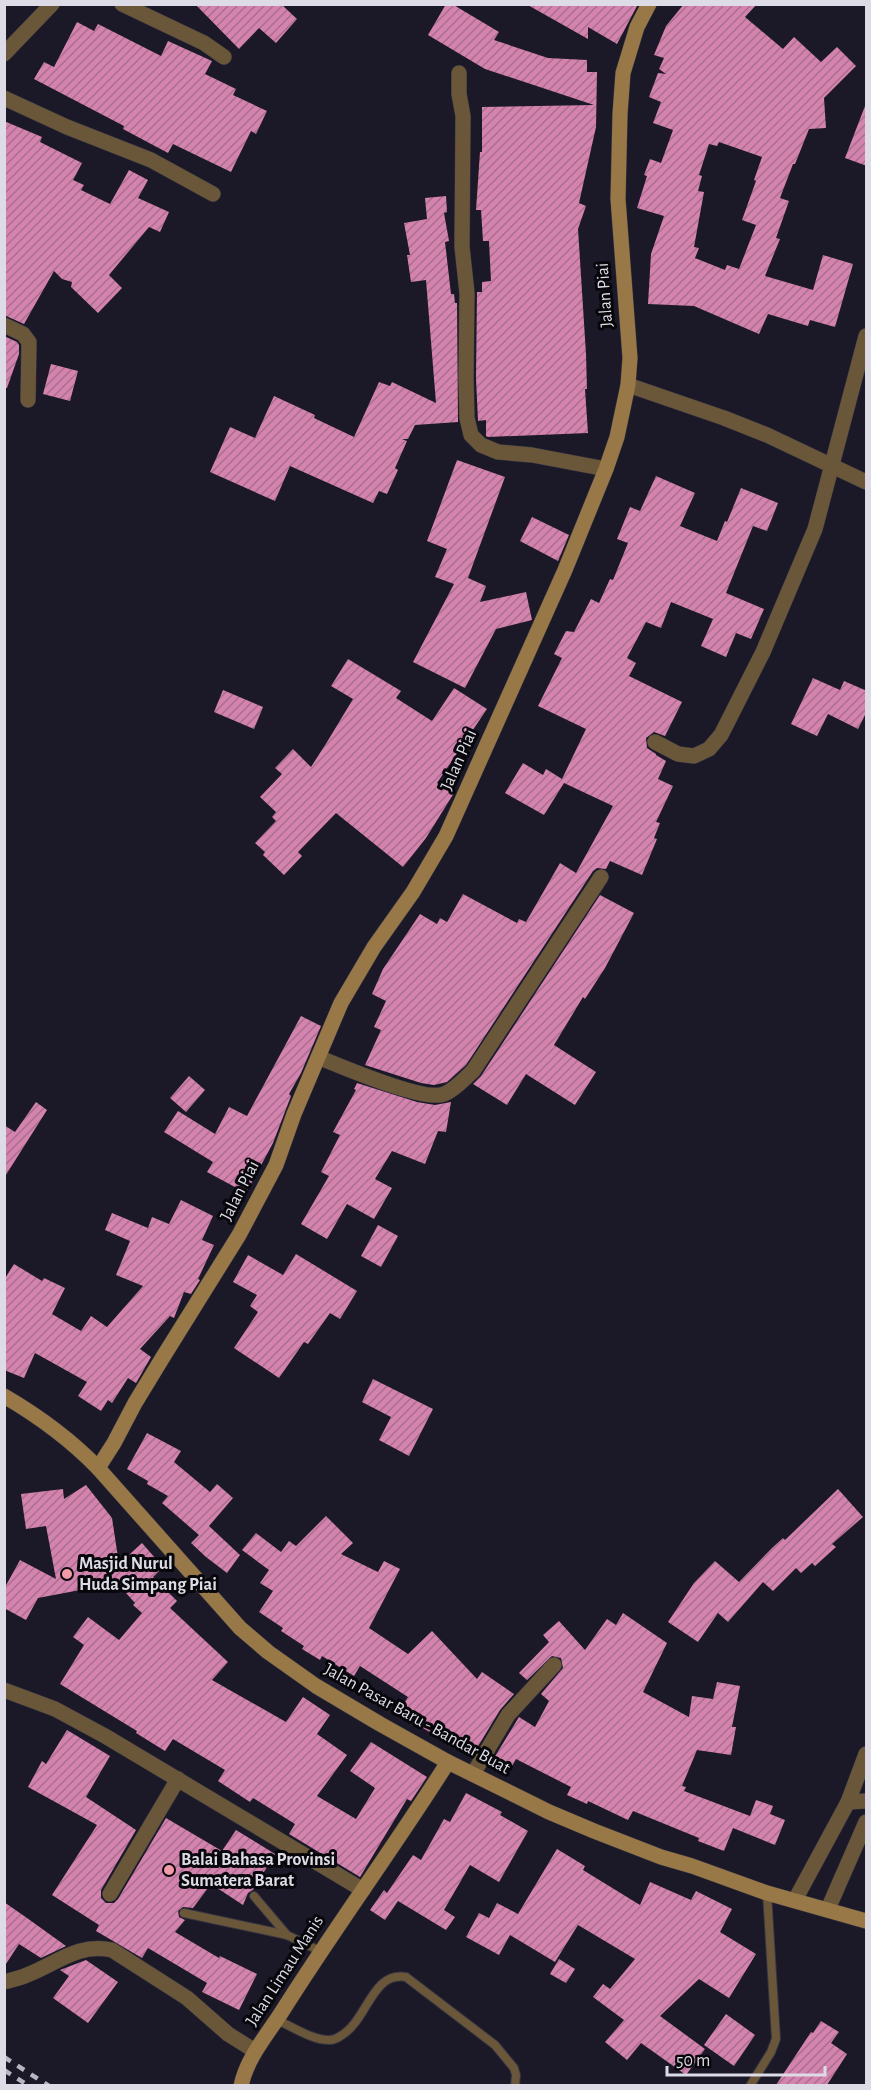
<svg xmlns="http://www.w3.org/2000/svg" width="871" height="2090" font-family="'Alegreya Sans',sans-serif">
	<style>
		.building { fill: url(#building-hatch); fill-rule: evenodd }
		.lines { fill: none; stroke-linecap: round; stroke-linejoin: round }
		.lane-casing { stroke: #363443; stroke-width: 10 }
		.street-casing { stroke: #363443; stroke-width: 16 }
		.secondary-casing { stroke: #363443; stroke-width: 16 }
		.lane { stroke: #6a5739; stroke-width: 8 }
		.street { stroke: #6a5739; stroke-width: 15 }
		.secondary { stroke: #977846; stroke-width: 15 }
		.rail { stroke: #b7b5c0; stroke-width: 4.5; stroke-dasharray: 8 8; stroke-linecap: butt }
		.poi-dot { fill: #f39aa9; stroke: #06060b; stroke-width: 2 }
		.labels { text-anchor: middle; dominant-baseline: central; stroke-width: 6; stroke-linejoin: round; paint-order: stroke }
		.street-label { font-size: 18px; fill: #dddce6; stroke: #06060b }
		.poi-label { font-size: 18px; font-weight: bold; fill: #dddce6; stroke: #06060b; text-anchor: start }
	</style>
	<defs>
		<pattern id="building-hatch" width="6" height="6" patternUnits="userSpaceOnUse" patternTransform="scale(1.5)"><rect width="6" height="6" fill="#d482ae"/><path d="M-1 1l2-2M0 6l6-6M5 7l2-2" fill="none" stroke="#a86f8e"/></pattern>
	</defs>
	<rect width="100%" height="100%" fill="#1b1928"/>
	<!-- building -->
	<g class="building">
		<polygon points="195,4 281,4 297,19 276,43 259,28 239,49"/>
		<polygon points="446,4 452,4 499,32 494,40 548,58 587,60 587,72 597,72 596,127 579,203 586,206 578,229 586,354 587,389 585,389 588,433 488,437 486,436 486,420 478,421 476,378 477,292 482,292 482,282 491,281 489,241 483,241 481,210 476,210 480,152 482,152 482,107 594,105 485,69 428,35"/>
		<polygon points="526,4 638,4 617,44 588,27 588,39"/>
		<path d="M 684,4 L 757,4 L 745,17 L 783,49 L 794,37 L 821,62 L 837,47 L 856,66 L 824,98 L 826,128 L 809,129 L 795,164 L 793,164 L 780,198 L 789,201 L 776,238 L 780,239 L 765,276 L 813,290 L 823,255 L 853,264 L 835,327 L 810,320 L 808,326 L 768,314 L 759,334 L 694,306 L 648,304 L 651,254 L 664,216 L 637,208 L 647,176 L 644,175 L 650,159 L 661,163 L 673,130 L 653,123 L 661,102 L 649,97 L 658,73 L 666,74 L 659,69 L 664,58 L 654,55 L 666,26 ZM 719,142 L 762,157 L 754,180 L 756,181 L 742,220 L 756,225 L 739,269 L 727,265 L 725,270 L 695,258 L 699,248 L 694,247 L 704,192 L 698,191 L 702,176 L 699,175 L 709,144 L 717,146 Z"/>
		<polygon points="77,22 94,31 98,24 161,56 168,41 212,61 205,74 236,89 233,95 267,111 256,134 251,131 231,172 173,144 168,153 123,129 124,126 34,79 44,62 54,67"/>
		<polygon points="865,106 867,106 867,166 845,158"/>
		<polygon points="4,121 42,137 40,142 82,163 73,180 84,185 81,190 110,204 129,170 148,180 138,198 169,212 160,232 149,227 109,275 122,288 98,313 71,287 72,282 62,279 54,271 24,324 4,315"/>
		<polygon points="446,196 447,212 444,213 449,241 445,242 451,294 454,294 455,303 457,303 458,422 415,425 408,439 402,439 407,441 395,468 398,470 387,494 379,491 373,503 290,466 275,501 210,472 230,427 255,438 274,396 315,415 314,418 354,437 379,382 390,386 392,382 436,403 426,280 411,282 407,255 410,255 404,223 427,219 425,198"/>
		<polygon points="4,336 17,342 19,345 19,354 7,388 4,388"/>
		<polygon points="51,364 78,371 70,401 43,394"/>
		<polygon points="457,460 505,477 468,578 486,586 480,602 526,592 532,620 496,629 465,688 413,662 454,584 435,577 447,549 427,541"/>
		<polygon points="656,476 695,493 680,526 717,541 725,521 727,522 741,488 778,503 767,531 753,526 726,593 764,609 751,639 736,633 726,657 701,646 713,619 671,602 661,628 646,622 627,658 636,663 629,676 682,702 665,736 654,732 646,738 647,748 656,754 656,755 666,761 658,779 673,786 656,822 660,823 654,838 657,839 642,875 610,861 606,869 597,868 593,871 466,1065 447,1082 434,1085 421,1083 365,1065 381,1030 374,1027 386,1001 372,994 383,969 420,914 437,924 440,918 447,922 463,894 517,923 519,919 526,922 560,863 576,873 613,806 564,783 544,815 505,793 523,763 543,775 546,769 562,779 586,729 538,706 562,658 554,654 566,631 574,632 591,599 599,603 610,579 613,580 628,543 617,539 630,507 640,511"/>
		<polygon points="532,517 569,535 558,561 520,541"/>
		<polygon points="348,659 401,691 396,698 432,721 454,688 487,709 437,783 454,793 426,838 403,867 336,813 298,852 302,856 284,875 263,855 265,852 255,843 276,821 272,817 276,812 260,797 282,774 275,768 293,749 311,767 327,742 353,699 331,686"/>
		<polygon points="813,678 840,690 844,681 867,691 867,711 858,729 828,714 817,736 791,724"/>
		<polygon points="223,690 263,707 254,729 214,712"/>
		<polygon points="600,895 634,913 605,968 585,999 583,997 554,1045 596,1072 575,1105 526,1074 507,1105 473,1084 481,1076"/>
		<polygon points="301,1016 321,1026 301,1073 289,1094 291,1096 273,1143 246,1193 207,1172 213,1162 164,1132 178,1111 215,1134 229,1107 247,1116"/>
		<polygon points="189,1076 205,1090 186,1112 170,1098"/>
		<polygon points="357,1083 417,1102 435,1105 451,1102 446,1132 438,1131 425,1164 392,1151 375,1179 392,1188 374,1219 347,1204 327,1239 301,1224 329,1176 321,1172 340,1135 333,1132 356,1090 354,1089"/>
		<polygon points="36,1102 47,1110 4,1178 4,1125 15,1132"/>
		<polygon points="181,1200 213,1216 202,1240 214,1245 198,1279 200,1280 191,1294 184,1292 174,1318 170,1316 140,1349 151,1357 136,1383 128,1378 112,1403 108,1400 101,1411 78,1396 87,1382 35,1353 24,1378 4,1370 4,1280 14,1264 42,1281 44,1278 65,1288 52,1314 81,1331 91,1316 107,1327 143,1286 116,1275 130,1241 105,1230 112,1213 148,1228 152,1217 169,1224"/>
		<polygon points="378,1225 398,1236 381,1267 361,1256"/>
		<polygon points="296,1254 357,1291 340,1319 330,1313 308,1344 304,1342 279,1378 234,1348 258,1312 250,1306 257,1295 233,1282 248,1255 283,1275"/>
		<polygon points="373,1379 433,1409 409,1456 379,1440 391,1417 362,1402"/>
		<polygon points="147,1433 181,1451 174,1462 210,1492 217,1484 233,1498 209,1526 240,1555 227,1573 206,1557 191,1543 199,1535 162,1503 168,1496 147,1484 148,1481 127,1469"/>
		<polygon points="86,1485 112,1518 119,1564 142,1543 163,1567 153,1577 177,1601 170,1608 228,1662 212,1680 286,1722 303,1697 330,1715 317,1734 347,1755 317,1796 356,1819 375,1788 350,1771 371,1742 427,1777 411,1801 407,1799 360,1877 289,1834 295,1824 253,1798 250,1802 218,1781 225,1770 173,1739 165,1751 136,1733 137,1731 60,1684 84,1645 73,1637 88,1617 119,1640 142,1613 133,1605 135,1603 117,1583 38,1598 26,1620 4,1608 4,1589 20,1560 56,1579 46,1526 26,1529 21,1494 63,1489 64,1499"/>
		<polygon points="838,1489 863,1517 832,1544 836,1547 815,1566 812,1563 801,1573 796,1568 773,1591 763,1582 728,1622 718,1613 698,1642 668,1622 694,1583 715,1561 739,1582 772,1548 783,1538 785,1540"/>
		<polygon points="326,1516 353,1543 341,1554 378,1572 384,1561 400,1569 369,1628 408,1654 432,1631 477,1679 482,1672 514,1694 500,1710 477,1748 475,1746 469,1755 416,1724 415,1725 398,1713 408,1697 360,1666 354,1676 322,1656 320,1660 302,1649 304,1646 281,1631 283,1628 259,1612 273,1591 260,1583 269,1570 242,1550 256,1533 281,1552 289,1541 296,1546"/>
		<polygon points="623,1613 667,1643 643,1692 689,1717 692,1696 713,1699 717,1682 740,1686 732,1727 736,1727 731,1755 697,1750 682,1786 686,1787 684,1791 750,1816 756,1800 773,1806 770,1814 785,1820 775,1845 733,1828 724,1851 698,1841 699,1838 633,1811 628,1820 588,1801 587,1804 567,1795 571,1787 516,1759 511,1768 494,1758 519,1717 535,1727 549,1701 541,1694 563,1668 561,1658 552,1656 527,1680 519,1673 549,1642 543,1635 559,1621 585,1650 607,1619 616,1625"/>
		<polygon points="67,1730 110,1756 86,1797 136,1830 101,1890 101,1898 106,1903 114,1903 118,1899 166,1818 222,1851 236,1830 275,1854 253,1890 248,1893 243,1905 211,1884 193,1908 183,1907 178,1911 179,1917 185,1920 175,1932 219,1958 220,1956 257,1974 239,2010 202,1992 207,1983 148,1948 142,1958 96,1931 99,1925 52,1895 97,1825 28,1787 42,1761 46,1764"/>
		<polygon points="466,1793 502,1812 500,1815 528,1831 499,1882 470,1865 444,1910 455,1917 446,1930 398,1901 385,1920 370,1910 384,1890 387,1893 413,1855 421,1860 444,1819 450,1822"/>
		<polygon points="557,1849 585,1866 583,1870 640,1905 650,1882 691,1900 696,1891 732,1909 720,1932 756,1954 729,1998 699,1979 660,2016 705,2049 686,2075 641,2043 627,2060 605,2042 624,2020 593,1997 603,1984 610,1989 635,1959 578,1925 555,1962 510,1935 499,1955 466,1937 479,1913 489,1918 497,1903 518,1914"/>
		<polygon points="4,1902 27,1918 66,1946 41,1958 19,1944 4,1967"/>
		<polygon points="559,1959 575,1969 566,1983 550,1974"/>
		<polygon points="86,1960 118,1982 88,2023 53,1998 69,1976 60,1970"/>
		<polygon points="726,2014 755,2035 734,2066 704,2045"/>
		<polygon points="821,2021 839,2032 831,2043 847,2054 827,2085 776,2085 811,2032 813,2033"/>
	</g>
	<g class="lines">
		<defs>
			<g id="lane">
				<polyline points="254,1896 287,1935"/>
				<polyline points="184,1913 287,1935 320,1951"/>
				<path d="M 277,2020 C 293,2027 312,2040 329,2040 C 334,2040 338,2038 342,2035 C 368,2019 372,1971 406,1977 L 495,2045 L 514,2068 L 516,2075 L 515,2086"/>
				<polyline points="750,2086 771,2052 776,2039 767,1893"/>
			</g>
			<g id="street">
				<polyline points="122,4 204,43 224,57"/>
				<polyline points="4,54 52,4"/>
				<polyline points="459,73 459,94 463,116 462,247 467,293 466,378 467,418 471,435 481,445 498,452 532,455 606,469"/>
				<polyline points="4,98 67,127 151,160 213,194"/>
				<polyline points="4,325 23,334 29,342 28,400"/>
				<polyline points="628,385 724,418 767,435 866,482"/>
				<polyline points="655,742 678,754 694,756 709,749 721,735 763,652 815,529 866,336"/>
				<path d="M 318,1057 C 340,1066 424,1102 444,1094 C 455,1090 465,1078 473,1071 L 601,877"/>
				<polyline points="4,1690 55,1709 105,1736 363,1890"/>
				<polyline points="473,1774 508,1715 554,1665"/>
				<polyline points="848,1802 866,1801"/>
				<polyline points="110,1894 178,1779"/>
				<polyline points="795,1900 848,1802 866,1754"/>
				<polyline points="828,1909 866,1822"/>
				<path d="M 4,1982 C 12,1980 20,1978 27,1975 C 58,1963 77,1943 112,1950 L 187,1998 L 228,2034 L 255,2051"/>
			</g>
			<g id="secondary">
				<path d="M 4,1396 C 40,1417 69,1438 98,1468 L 240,1628 L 268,1652 L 316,1686 L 380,1724 L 448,1762 L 549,1812 L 594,1831 L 661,1857 L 692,1866 L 767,1893 L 866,1921"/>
				<polyline points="98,1468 114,1443 135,1403 163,1357 239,1235 276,1165 294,1114 341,1003 374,947 413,892 446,836 565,570 606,469 617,437 628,385 630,358 618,199 620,114 623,73 637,27 649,4"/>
				<path d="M 241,2086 C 247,2057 268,2034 283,2010 C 336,1926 395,1846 448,1762"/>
			</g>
		</defs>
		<!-- lane casing -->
		<use href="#lane" class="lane-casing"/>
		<!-- street casing -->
		<use href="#street" class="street-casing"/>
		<!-- secondary casing -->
		<use href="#secondary" class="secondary-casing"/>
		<!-- lane -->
		<use href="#lane" class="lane"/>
		<!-- street -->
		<use href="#street" class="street"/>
		<!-- secondary -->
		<use href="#secondary" class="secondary"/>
		<!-- rail -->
		<g class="rail">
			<polyline points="4,2057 49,2086"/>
			<polyline points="4,2070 29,2086"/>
		</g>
	</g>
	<!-- markers -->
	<g class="poi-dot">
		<circle cx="67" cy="1574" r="6"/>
		<circle cx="169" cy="1870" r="6"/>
	</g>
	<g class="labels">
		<!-- street labels -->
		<g class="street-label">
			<text transform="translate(605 295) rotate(-94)">Jalan Piai</text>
			<text transform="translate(459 760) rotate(-66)">Jalan Piai</text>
			<text transform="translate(240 1191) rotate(-63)">Jalan Piai</text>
			<text transform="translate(417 1719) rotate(29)">Jalan Pasar Baru - Bandar Buat</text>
			<text transform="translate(285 1971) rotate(-57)">Jalan Limau Manis</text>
		</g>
		<!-- poi labels -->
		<g class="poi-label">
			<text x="79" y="1564">Masjid Nurul<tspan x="79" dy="21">Huda Simpang Piai</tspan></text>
			<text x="181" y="1860">Balai Bahasa Provinsi<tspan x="181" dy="21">Sumatera Barat</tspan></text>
		</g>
	</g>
	<!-- border -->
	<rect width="871" height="2090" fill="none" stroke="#dddce6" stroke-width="12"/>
	<!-- scale -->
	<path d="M667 2066v9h158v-9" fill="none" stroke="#dddce6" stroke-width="3"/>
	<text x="676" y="2066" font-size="18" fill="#dddce6" stroke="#06060b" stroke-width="4.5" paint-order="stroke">50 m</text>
</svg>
